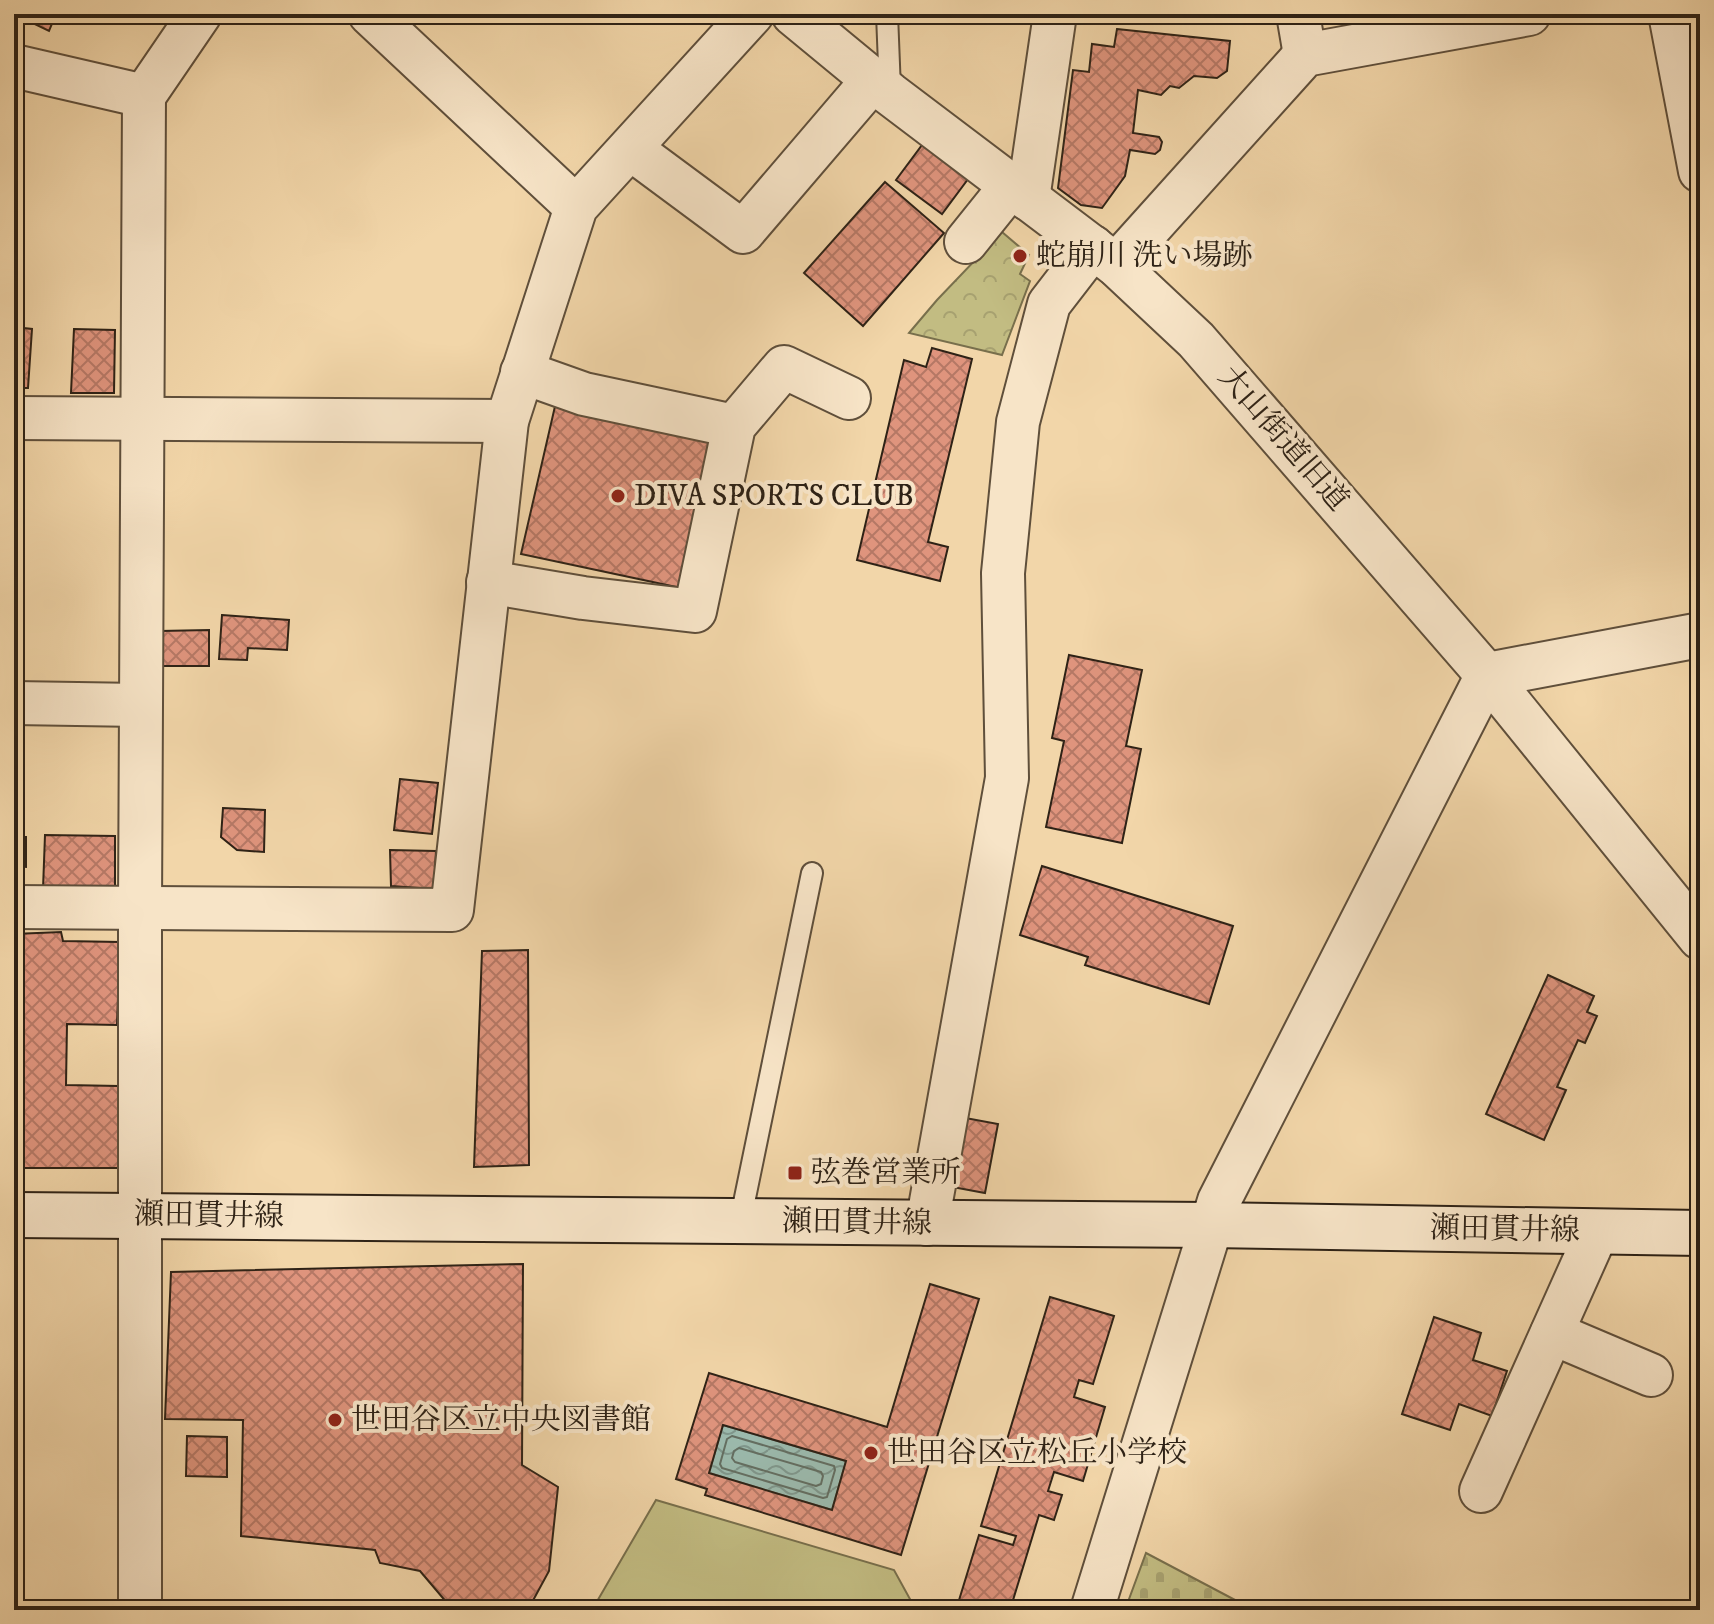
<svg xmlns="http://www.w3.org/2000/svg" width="1714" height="1624" font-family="'IM FELL DW Pica','Noto Serif JP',serif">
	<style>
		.cemetery { fill: url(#cemetery-stones); stroke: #786f4c; stroke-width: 2 }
		.park { fill: url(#park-crowns); stroke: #786f4c; stroke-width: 2 }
		.pitch { fill: #c2bc82; stroke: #786f4c; stroke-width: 2 }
		.water { fill: url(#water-waves); stroke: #6f7d70; stroke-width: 2 }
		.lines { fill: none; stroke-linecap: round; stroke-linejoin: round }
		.shore { stroke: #646e61; stroke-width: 2 }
		.building { fill: url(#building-cross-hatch); stroke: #2e2216; stroke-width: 2; fill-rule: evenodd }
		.service-casing { stroke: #5f4f3b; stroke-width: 24 }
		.minor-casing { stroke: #5f4f3b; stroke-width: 46 }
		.tertiary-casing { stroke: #5f4f3b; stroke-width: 48 }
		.secondary-casing { stroke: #2e2216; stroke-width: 48 }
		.service { stroke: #f7e4c7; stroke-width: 20 }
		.minor { stroke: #f7e4c7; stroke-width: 42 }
		.tertiary { stroke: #f7e4c7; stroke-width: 44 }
		.secondary { stroke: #f7e4c7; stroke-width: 44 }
		.poi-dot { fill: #8f2418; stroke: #f7e4c7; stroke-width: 3 }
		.labels { text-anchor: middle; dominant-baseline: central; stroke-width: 8; stroke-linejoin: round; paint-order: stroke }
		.poi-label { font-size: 30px; fill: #2e2216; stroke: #f7e4c7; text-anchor: start }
		.street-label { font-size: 30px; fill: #2e2216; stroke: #f7e4c7 }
	</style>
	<defs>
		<pattern id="cemetery-stones" width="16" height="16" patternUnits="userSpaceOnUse" patternTransform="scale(2)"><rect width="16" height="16" fill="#c2bc82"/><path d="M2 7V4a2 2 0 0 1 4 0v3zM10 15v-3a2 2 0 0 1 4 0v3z" fill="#a7a170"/></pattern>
		<pattern id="park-crowns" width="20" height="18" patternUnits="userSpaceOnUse" patternTransform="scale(2)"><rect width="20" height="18" fill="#c2bc82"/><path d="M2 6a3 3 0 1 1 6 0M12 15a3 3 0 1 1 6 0" fill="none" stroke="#a7a170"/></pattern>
		<pattern id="water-waves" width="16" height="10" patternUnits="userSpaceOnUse" patternTransform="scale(2)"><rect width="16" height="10" fill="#9bb9ac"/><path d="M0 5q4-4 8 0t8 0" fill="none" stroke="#7f968b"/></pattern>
		<pattern id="building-cross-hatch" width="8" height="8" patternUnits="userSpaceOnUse" patternTransform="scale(2)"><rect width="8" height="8" fill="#df947d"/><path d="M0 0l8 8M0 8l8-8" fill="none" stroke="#b57865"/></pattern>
	</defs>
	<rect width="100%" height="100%" fill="#f2d6a9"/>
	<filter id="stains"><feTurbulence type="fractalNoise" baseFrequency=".0025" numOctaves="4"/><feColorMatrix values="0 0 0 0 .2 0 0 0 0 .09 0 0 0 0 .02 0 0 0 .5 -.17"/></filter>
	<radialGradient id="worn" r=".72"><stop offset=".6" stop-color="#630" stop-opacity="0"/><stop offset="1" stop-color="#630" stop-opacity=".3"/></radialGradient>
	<!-- cemetery -->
	<polygon class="cemetery" points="1146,1553 1254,1610 1125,1610"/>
	<!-- park -->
	<polygon class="park" points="1002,232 1029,255 1020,274 1030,281 1002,355 909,333 937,300"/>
	<!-- pitch -->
	<polygon class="pitch" points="656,1500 894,1570 916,1610 592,1610"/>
	<!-- water -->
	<polygon class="water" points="723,1425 846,1461 832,1510 709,1473"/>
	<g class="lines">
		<!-- shore -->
		<g class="shore">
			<polygon points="732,1436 834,1466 835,1470 827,1497 823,1498 722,1468 720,1464 727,1439"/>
			<polygon points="739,1448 821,1472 823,1476 821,1484 816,1486 735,1462 732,1458 734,1451"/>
		</g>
	</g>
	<!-- building -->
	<g class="building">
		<polygon points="14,14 56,14 49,31"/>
		<polygon points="1117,29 1230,41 1227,71 1217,78 1194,76 1179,88 1170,86 1161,95 1138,90 1133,133 1159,137 1162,142 1160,150 1155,154 1130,150 1125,176 1102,208 1081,205 1058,188 1073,70 1089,72 1092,44 1114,47"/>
		<polygon points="928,137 974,171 942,214 896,180"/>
		<polygon points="885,182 944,233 863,326 804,273"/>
		<polygon points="14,327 32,329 28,388 14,388"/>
		<polygon points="74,329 115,330 114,393 71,393"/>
		<polygon points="932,348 972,359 928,542 948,547 940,581 857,560 904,360 926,367"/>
		<polygon points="556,402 714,437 681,588 521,554"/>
		<polygon points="222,615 289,620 287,650 248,648 247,660 219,659"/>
		<polygon points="209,630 209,666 160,666 160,631"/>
		<polygon points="1069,655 1142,670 1126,746 1141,749 1122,843 1046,827 1064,741 1052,738"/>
		<polygon points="14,718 22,718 23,766 14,766"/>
		<polygon points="400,779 438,783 432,834 394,830"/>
		<rect x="14" y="780" width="8" height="47"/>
		<polygon points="223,808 265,810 264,852 237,850 221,837"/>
		<polygon points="45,835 115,836 115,890 43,889"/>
		<polygon points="14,837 26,837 26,867 16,866 15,891"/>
		<polygon points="390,850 436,851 434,889 391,886"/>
		<polygon points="1042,866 1233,926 1209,1004 1085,965 1088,957 1020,935"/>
		<polygon points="61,932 63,941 120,942 117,1025 67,1024 66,1085 118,1086 120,1168 14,1168 14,934"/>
		<polygon points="528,950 529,1165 474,1167 482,951"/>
		<polygon points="1548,975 1594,996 1587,1012 1597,1016 1585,1043 1578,1040 1557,1087 1566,1090 1544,1140 1486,1114"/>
		<polygon points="960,1117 998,1124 985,1193 947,1186"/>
		<polygon points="523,1264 522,1465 558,1487 549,1571 530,1606 524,1610 453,1610 420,1571 380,1563 375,1550 241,1536 243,1420 165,1419 171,1272"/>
		<path d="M 930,1284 L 979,1299 L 901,1555 L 705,1495 L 707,1489 L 676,1479 L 709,1373 L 887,1427 ZM 723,1425 L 846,1461 L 832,1510 L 709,1473 Z"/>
		<polygon points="1050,1297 1114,1316 1093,1384 1079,1380 1074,1397 1105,1407 1083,1481 1054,1472 1048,1491 1062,1495 1054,1520 1039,1515 1010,1610 956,1610 979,1535 1013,1545 1016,1536 981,1526"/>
		<polygon points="1434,1317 1481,1333 1473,1360 1507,1371 1492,1416 1459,1404 1450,1430 1402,1414"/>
		<polygon points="187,1436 227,1437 227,1477 186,1476"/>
	</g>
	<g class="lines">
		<defs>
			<g id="service">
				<polyline points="887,14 890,90"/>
				<polyline points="740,1222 812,873"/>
			</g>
			<g id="minor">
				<polyline points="370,14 576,207"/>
				<polyline points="793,14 890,94 1116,265 1196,340 1487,675 1700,938"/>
				<polyline points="1298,14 1305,55"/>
				<polyline points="1670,14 1700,171"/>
				<polyline points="14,66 144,96"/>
				<polyline points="631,149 743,232 873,80"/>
				<polyline points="1028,199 1055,14"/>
				<polyline points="966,242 1011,186"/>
				<polyline points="1116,265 1305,55 1529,14"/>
				<polyline points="522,372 584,394 734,426"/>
				<polyline points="14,418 507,421"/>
				<polyline points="488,582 583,598 695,611 734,426 784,367 849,398"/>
				<polyline points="14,703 140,705"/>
				<polyline points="14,907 452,910 507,421 576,207 752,14"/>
				<polyline points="927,1224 1007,778 1003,573 1018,422 1049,304 1093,247"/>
				<polyline points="1552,1333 1651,1375"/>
				<polyline points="1481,1491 1597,1232"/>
				<polyline points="140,1610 140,909 144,96 200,14"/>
				<polyline points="1092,1610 1219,1201 1487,675"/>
			</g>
			<polyline id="tertiary" points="1487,675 1700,635"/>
			<polyline id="secondary" points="14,1215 1210,1225 1700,1233"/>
		</defs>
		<!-- service casing -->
		<use href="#service" class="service-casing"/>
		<!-- minor casing -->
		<use href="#minor" class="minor-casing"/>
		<!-- tertiary casing -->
		<use href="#tertiary" class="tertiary-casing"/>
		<!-- secondary casing -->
		<use href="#secondary" class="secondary-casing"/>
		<!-- service -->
		<use href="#service" class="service"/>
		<!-- minor -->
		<use href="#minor" class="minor"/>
		<!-- tertiary -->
		<use href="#tertiary" class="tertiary"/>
		<!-- secondary -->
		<use href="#secondary" class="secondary"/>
	</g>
	<!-- markers -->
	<g class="poi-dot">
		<circle cx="1020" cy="256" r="8"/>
		<circle cx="618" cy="496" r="8"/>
		<rect x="787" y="1165" width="16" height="16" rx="4"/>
		<circle cx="335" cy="1420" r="8"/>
		<circle cx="871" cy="1453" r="8"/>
	</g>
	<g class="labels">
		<!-- poi labels -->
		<g class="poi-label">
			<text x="1036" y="256">蛇崩川 洗い場跡</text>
			<text x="634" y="496">DIVA SPORTS CLUB</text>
			<text x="811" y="1173">弦巻営業所</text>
			<text x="351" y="1420">世田谷区立中央図書館</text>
			<text x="887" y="1453">世田谷区立松丘小学校</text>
		</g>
		<!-- street labels -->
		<g class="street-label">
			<text transform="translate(1283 439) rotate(49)">大山街道旧道</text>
			<text transform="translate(209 1216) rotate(1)">瀬田貫井線</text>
			<text transform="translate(857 1223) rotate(1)">瀬田貫井線</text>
			<text transform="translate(1505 1230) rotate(1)">瀬田貫井線</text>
		</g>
	</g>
	<!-- margin -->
	<rect width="1714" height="1624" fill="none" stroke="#f2d6a9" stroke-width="48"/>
	<rect x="16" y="16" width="1682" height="1592" fill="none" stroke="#2e2216" stroke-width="4"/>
	<rect x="24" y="24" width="1666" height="1576" fill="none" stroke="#2e2216" stroke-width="2"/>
	<rect width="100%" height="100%" filter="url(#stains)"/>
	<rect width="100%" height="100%" fill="url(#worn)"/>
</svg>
